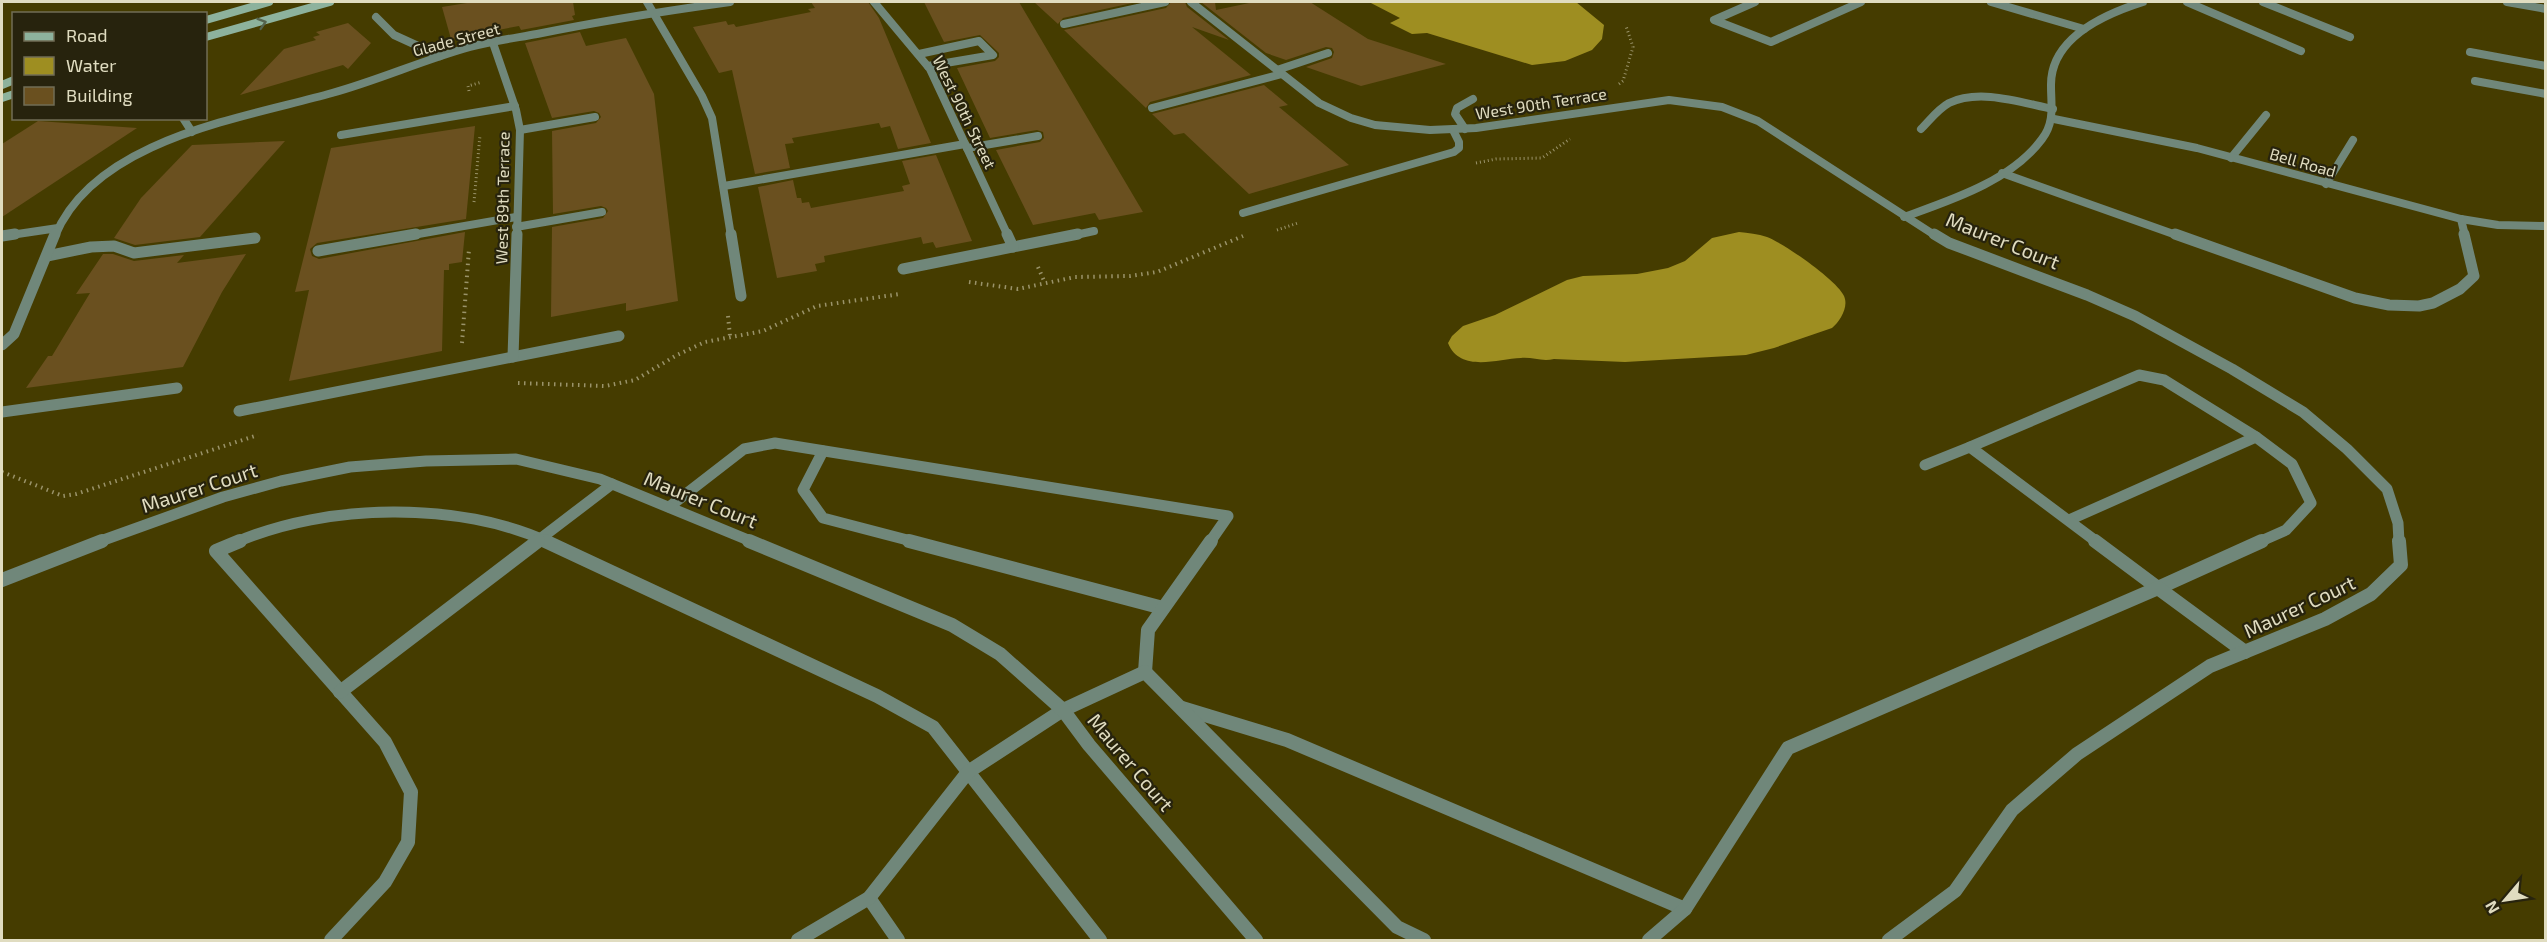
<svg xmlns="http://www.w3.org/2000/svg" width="2547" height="942" font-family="'Exo 2',sans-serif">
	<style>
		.water { fill: #9e8e21 }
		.building { fill: #6a501f }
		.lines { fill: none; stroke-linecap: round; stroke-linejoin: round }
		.path-far1 { stroke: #9a9369; stroke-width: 3; stroke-dasharray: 1 3; stroke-linecap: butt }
		.path { stroke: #9a9369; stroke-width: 4; stroke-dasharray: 1.5 4.5; stroke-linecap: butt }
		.lane-far2 { stroke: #70877a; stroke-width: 8 }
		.lane-far1 { stroke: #70877a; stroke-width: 11 }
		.lane { stroke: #70877a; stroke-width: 14 }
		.street-far2 { stroke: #70877a; stroke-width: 8 }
		.street-far1 { stroke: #70877a; stroke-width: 11 }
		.street { stroke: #70877a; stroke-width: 14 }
		.secondary { stroke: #8db29d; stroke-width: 8 }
		.oneway { stroke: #55634e }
		.labels { text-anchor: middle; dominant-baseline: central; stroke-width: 4.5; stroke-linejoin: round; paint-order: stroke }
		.far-street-label { font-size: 16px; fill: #e0dcc0; stroke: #27230d }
		.street-label { font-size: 20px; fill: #e0dcc0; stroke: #27230d }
	</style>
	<rect width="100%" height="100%" fill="#453c00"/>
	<!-- water -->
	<g class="water">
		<polygon points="1369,2 1576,2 1604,25 1602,39 1592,50 1565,61 1532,65 1427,33 1412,34 1390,23 1400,18"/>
		<path d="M 1739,232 C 1748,233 1758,234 1767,237 C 1783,243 1837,280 1844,296 C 1849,307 1840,321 1832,328 L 1774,348 L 1746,355 L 1625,362 L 1554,359 C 1542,362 1533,357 1521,358 C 1497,359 1460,373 1448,343 L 1452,336 L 1463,326 L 1495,315 L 1567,280 L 1583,276 L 1637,274 L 1668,268 L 1685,261 L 1712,238 Z"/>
	</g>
	<!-- building -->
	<g class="building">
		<polygon points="473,2 573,2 575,15 572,16 574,20 521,30 519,26 451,39 442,7"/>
		<polygon points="811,2 868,2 879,18 931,143 898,149 890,126 881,128 879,123 792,138 794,143 785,144 790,168 755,174 732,70 719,73 693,27 726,21 728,25 734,24 736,27 811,12 808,9 815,8"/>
		<polygon points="924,2 1019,2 1143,212 1099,220 1095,213 1033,225 996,150 1040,142 1044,138 1043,132 1037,130 990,138 957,68 995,61 999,57 999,53 980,35 944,42"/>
		<polygon points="1034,2 1137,2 1063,18 1058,24"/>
		<polygon points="1171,2 1185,2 1187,7 1229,40 1192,27 1251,75 1150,102 1146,108 1064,30 1166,8"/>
		<polygon points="1201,2 1215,2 1216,10 1254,2 1310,2 1368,39 1446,64 1361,86 1306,67 1332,58 1334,52 1332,48 1326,47 1286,60 1266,53"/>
		<polygon points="348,23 371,43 348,69 343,65 240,95 284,49 316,40 313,37 320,35 316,32"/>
		<polygon points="580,32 586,46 626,38 654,94 678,301 626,311 626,303 551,317 552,227 603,218 608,211 606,208 601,206 553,214 552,131 596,123 601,117 599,113 594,111 552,118 525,43"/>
		<polygon points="1264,85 1288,105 1279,107 1349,165 1249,194 1184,133 1174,135 1152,114"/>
		<polygon points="38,121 137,128 2,217 2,144"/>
		<polygon points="475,126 466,219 317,243 310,249 312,256 319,259 465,232 462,262 449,264 449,270 444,270 442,351 289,381 309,290 295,292 331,148"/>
		<polygon points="285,141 200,237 135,245 114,238 141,198 192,145"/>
		<polygon points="936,155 972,241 936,248 933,242 923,244 921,237 824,256 825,262 815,264 817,271 777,278 758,187 793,180 797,198 801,198 802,203 809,202 811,208 904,191 902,186 910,184 902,161"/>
		<polygon points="103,254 113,254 134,261 184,255 177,263 246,254 222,292 183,367 26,388 48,356 52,356 90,293 76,294"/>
	</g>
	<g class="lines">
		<!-- path-far1 -->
		<g class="path-far1">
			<polyline points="1619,84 1623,81 1633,47 1626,26"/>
			<polyline points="469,91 468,86 482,82"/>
			<polyline points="1476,163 1496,159 1542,158 1570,139"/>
			<polyline points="474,202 480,135"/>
			<polyline points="1277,230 1298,223"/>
		</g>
		<!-- path -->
		<g class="path">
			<polyline points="1038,267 1045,283"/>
			<polyline points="969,282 1018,289 1075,277 1130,276 1157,272 1243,236"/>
			<polyline points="728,316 730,336"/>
			<polyline points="462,343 469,249"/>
			<polyline points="518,383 605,386 635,380 677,355 705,342 763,331 817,306 900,294"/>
			<polyline points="2,472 63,496 76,494 258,435"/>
		</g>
		<!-- lane-far2 -->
		<g class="lane-far2">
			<polyline points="647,2 702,96 712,118 731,236"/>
			<polyline points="1755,2 1714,20 1771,42 1861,2"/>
			<polyline points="2187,2 2301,51"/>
			<polyline points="2263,2 2350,37"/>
			<polyline points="376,17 394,35 440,56"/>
			<polyline points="1064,24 1165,2"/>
			<polyline points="2470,52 2546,66"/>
			<polyline points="919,54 979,41 993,55 928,66"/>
			<polyline points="1277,70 1328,53"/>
			<polyline points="2475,81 2546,94"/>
			<polyline points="1152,108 1282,74"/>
			<polyline points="183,118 192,132"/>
			<polyline points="1465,129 1455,114 1457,108 1473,99"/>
			<path d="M 1921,129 C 1930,120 1938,109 1949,103 C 1980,88 2022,103 2053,109"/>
			<polyline points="520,130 595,117"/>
			<polyline points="341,135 515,106"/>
			<polyline points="967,148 1038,136"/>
			<polyline points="2231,158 2266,115"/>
			<polyline points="2002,173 2179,236"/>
			<polyline points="2326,184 2353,140"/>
			<polyline points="724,186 965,144"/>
			<polyline points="1243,213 1454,152 1459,148 1459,142 1453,130"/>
			<polyline points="2461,219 2465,236"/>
			<polyline points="516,227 602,212"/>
			<polyline points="4,236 58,228"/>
			<polyline points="407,236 516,217"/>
			<polyline points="1071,236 1094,231"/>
		</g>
		<!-- lane-far1 -->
		<g class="lane-far1">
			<polyline points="731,234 741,296"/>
			<polyline points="2175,234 2355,298 2389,305 2419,306 2433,303 2460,289 2474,276 2464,234"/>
			<polyline points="2,236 15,234"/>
			<polyline points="318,251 416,234"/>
			<polyline points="47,256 91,247 114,246 134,253 255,238"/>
			<polyline points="903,269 1078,234"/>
			<polyline points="239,411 619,336"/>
			<polyline points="2,412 177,388"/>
			<polyline points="823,451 803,490 823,518 915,542"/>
			<polyline points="1925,465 1970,447"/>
			<polyline points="669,507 744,449 775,443 1228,516 1210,542"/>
			<polyline points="2069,520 2256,437"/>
			<path d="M 237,542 C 326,503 460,501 548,542"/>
			<polyline points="536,542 612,484"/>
			<polyline points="2097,542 1970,447 2139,375 2164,380 2256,437 2292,464 2311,503 2286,530 2259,542"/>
		</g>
		<!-- lane -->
		<g class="lane">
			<polyline points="240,541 216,551 385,742 411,792 408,842 385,882 331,940"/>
			<polyline points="545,541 877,696 933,727 1100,940"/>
			<polyline points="909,541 1163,608"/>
			<polyline points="2095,541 2158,588 2262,541"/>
			<polyline points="1145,672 1148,630 1211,541"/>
			<polyline points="340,692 538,541"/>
			<polyline points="1182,708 1287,740 1685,909"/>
			<polyline points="869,898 898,940"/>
			<polyline points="798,940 869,898 968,772 1063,710 1145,672 1397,927 1424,940"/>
			<polyline points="1649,940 1685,909 1788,748 2158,588 2245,652"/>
		</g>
		<!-- street-far2 -->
		<g class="street-far2">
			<polyline points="874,2 930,69 1008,236"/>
			<polyline points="1191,2 1319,103 1351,118 1375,125 1430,130 1476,128 1669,100 1722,107 1758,121 1936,236"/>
			<polyline points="1991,2 2084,29"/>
			<polyline points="2507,2 2546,9"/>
			<polyline points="493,43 516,110 520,130 517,236"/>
			<polyline points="2054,119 2197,148 2461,219 2498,225 2546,226"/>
			<path d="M 1904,217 C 1951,200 2011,181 2042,139 C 2055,122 2051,105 2051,86 C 2050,38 2105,14 2143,2"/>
			<path d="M 55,236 C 95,139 243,118 332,93 C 379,80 423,60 470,47 C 492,41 515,38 537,34 C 601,21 665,11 730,2"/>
		</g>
		<!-- street-far1 -->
		<g class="street-far1">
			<polyline points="1007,234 1013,247"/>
			<polyline points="1934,234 1949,243 2087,295 2135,316 2232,369 2303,412 2347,449 2387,489 2398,523 2399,542"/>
			<polyline points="2,345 14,334 55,234"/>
			<polyline points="513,357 517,234"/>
			<polyline points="98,542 223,497 281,481 350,467 426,461 516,459 600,479 753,542"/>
		</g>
		<!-- street -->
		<g class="street">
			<polyline points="749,541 952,625 1000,654 1063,710 1089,745 1256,940"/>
			<polyline points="2,580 102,541"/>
			<polyline points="1889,940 1955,891 2012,810 2077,754 2210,666 2325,619 2371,594 2401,565 2399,541"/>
		</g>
		<!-- secondary -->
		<g class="secondary">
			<polyline points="206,20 269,2"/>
			<polyline points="206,37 330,2"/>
			<polyline points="2,85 14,80"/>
			<polyline points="2,98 14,94"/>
		</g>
	</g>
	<!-- one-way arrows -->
	<defs><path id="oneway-chevron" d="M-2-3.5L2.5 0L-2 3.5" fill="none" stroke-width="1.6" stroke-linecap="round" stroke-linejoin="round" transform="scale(1.5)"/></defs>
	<use class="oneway" href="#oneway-chevron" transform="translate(262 23) rotate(-17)"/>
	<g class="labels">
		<!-- far-street labels -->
		<g class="far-street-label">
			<text transform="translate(456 39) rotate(-15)">Glade Street</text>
			<text transform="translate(1541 103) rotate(-9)">West 90th Terrace</text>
			<text transform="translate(965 112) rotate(64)">West 90th Street</text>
			<text transform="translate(2303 162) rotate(16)">Bell Road</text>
			<text transform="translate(502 198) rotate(-89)">West 89th Terrace</text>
		</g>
		<!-- street labels -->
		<g class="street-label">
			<text transform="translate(2003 240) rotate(22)">Maurer Court</text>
			<text transform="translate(199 487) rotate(-18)">Maurer Court</text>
			<text transform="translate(701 499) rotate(22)">Maurer Court</text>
			<text transform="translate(2299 606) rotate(-25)">Maurer Court</text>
			<text transform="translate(1131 762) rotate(50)">Maurer Court</text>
		</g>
	</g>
	<!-- border -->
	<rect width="2547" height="942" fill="none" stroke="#e0dcc0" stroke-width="6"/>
	<!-- legend -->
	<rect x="12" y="12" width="195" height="108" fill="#27230d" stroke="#716d55" stroke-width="1.5"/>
	<rect x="24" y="32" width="30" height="9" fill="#8db29d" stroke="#716d55" stroke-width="1.5"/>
	<text x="66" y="42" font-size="18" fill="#e0dcc0">Road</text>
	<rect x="24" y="57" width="30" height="18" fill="#9e8e21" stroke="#716d55" stroke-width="1.5"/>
	<text x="66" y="72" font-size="18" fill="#e0dcc0">Water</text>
	<rect x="24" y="87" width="30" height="18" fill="#6a501f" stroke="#716d55" stroke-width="1.5"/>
	<text x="66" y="102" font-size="18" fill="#e0dcc0">Building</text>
	<!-- north arrow -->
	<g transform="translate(2505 900) rotate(241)" stroke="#27230d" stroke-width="4.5" paint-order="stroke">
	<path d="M0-4.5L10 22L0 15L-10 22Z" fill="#e0dcc0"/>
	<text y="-9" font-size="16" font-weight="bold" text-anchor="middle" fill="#e0dcc0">N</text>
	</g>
</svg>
